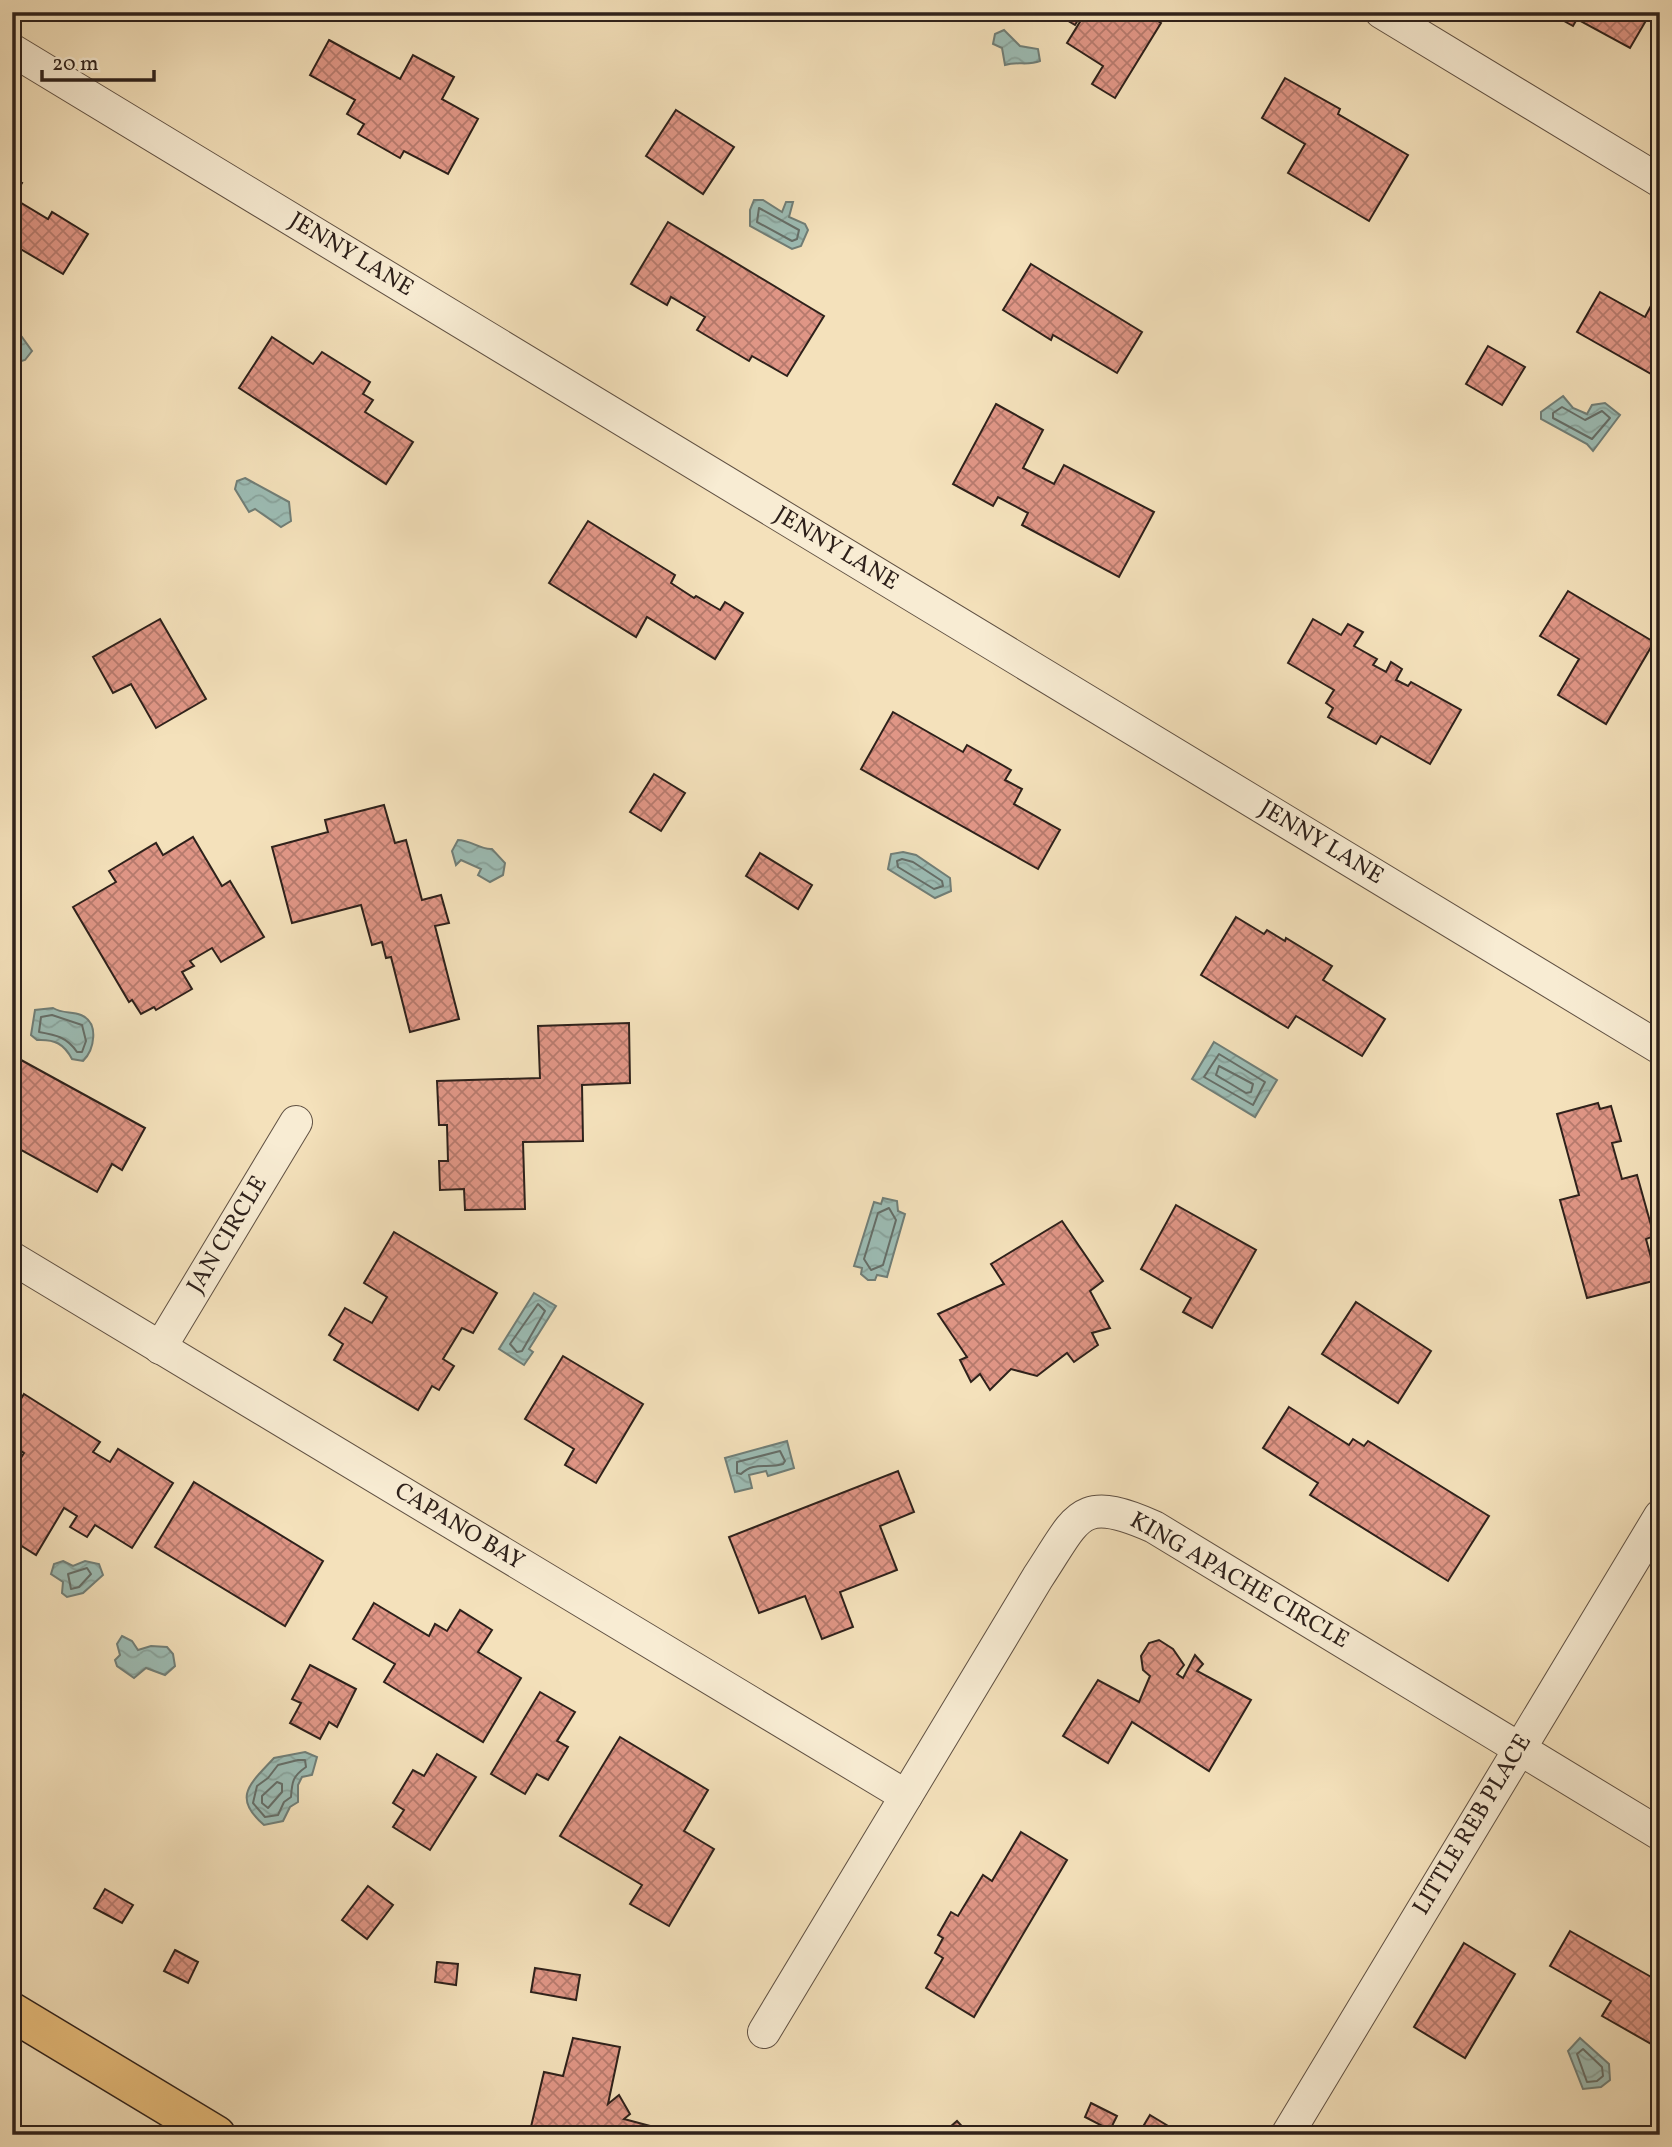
<svg xmlns="http://www.w3.org/2000/svg" width="1672" height="2147" font-family="Vollkorn,serif">
	<style>
		.water { fill: url(#water-waves); stroke: #707e77; stroke-width: 2 }
		.lines { fill: none; stroke-linecap: round; stroke-linejoin: round }
		.shore { stroke: #656e68; stroke-width: 2 }
		.building { fill: url(#building-cross-hatch); stroke: #2e211b; stroke-width: 2 }
		.minor-casing { stroke: #605143; stroke-width: 34 }
		.primary-casing { stroke: #2e211b; stroke-width: 41 }
		.minor { stroke: #f8ecd3; stroke-width: 32 }
		.primary { stroke: #eac07e; stroke-width: 38 }
		.labels { text-anchor: middle; dominant-baseline: central; stroke-width: 6; stroke-linejoin: round; paint-order: stroke }
		.street-label { font-size: 24px; fill: #2e211b; stroke: #f8ecd3 }
	</style>
	<defs>
		<pattern id="water-waves" width="16" height="10" patternUnits="userSpaceOnUse" patternTransform="scale(1.75)"><rect width="16" height="10" fill="#9cbcb4"/><path d="M0 5q4-4 8 0t8 0" fill="none" stroke="#87a19a"/></pattern>
		<pattern id="building-cross-hatch" width="8" height="8" patternUnits="userSpaceOnUse" patternTransform="scale(1.75)"><rect width="8" height="8" fill="#e09686"/><path d="M0 0l8 8M0 8l8-8" fill="none" stroke="#b67a6d"/></pattern>
	</defs>
	<rect width="100%" height="100%" fill="#f4e1bb"/>
	<filter id="stains"><feTurbulence type="fractalNoise" baseFrequency=".00286" numOctaves="4"/><feColorMatrix values="0 0 0 0 .2 0 0 0 0 .09 0 0 0 0 .02 0 0 0 .5 -.17"/></filter>
	<radialGradient id="worn" r=".72"><stop offset=".6" stop-color="#630" stop-opacity="0"/><stop offset="1" stop-color="#630" stop-opacity=".3"/></radialGradient>
	<!-- water -->
	<g class="water">
		<path d="M 1004,30 L 1020,46 L 1038,49 L 1040,61 C 1028,66 1018,61 1005,65 L 1002,48 L 993,44 L 995,34 Z"/>
		<polygon points="754,200 763,200 782,212 786,202 793,202 789,217 805,224 808,230 801,246 792,249 750,226 750,210"/>
		<polygon points="22,337 32,351 25,360 12,364 12,342"/>
		<polygon points="1563,396 1573,408 1587,414 1592,405 1605,403 1620,415 1593,451 1587,444 1541,419 1541,412"/>
		<polygon points="245,478 289,502 291,521 281,527 255,509 249,512 235,489 237,481"/>
		<path d="M 458,840 C 471,840 480,850 492,849 L 505,863 L 503,875 L 490,882 L 478,875 L 481,869 L 461,860 L 456,865 L 452,851 Z"/>
		<polygon points="903,852 916,855 950,878 951,891 935,898 888,869 891,854"/>
		<path d="M 53,1008 C 63,1014 72,1011 81,1015 C 100,1023 94,1050 83,1061 L 72,1059 C 64,1044 55,1039 37,1040 L 31,1035 L 35,1010 Z"/>
		<polygon points="1214,1042 1277,1080 1255,1117 1192,1079"/>
		<polygon points="883,1198 897,1201 898,1211 905,1214 887,1277 877,1275 875,1280 868,1280 861,1274 862,1268 854,1266 874,1202 881,1204"/>
		<polygon points="534,1293 556,1306 529,1349 533,1352 524,1365 499,1349"/>
		<polygon points="787,1441 794,1468 768,1476 766,1471 749,1475 752,1488 735,1492 725,1458"/>
		<polygon points="63,1561 73,1566 85,1561 99,1564 103,1575 83,1593 67,1597 62,1593 63,1582 51,1574 54,1564"/>
		<polygon points="122,1636 132,1641 138,1650 151,1646 167,1647 173,1654 175,1666 165,1675 146,1668 134,1678 117,1666 115,1660 120,1655 117,1644"/>
		<path d="M 305,1752 L 317,1757 L 312,1775 L 302,1777 L 298,1785 L 298,1802 L 290,1807 L 283,1821 L 264,1825 C 231,1797 251,1783 274,1758 Z"/>
		<polygon points="1580,2038 1609,2064 1610,2080 1601,2087 1583,2089 1568,2051"/>
	</g>
	<g class="lines">
		<!-- shore -->
		<g class="shore">
			<polygon points="759,208 799,230 797,239 792,241 757,222"/>
			<polygon points="1562,407 1585,420 1602,411 1610,418 1592,439 1553,418 1553,413"/>
			<polygon points="902,859 913,862 942,881 943,886 934,889 898,867 897,861"/>
			<path d="M 52,1015 L 82,1025 L 86,1041 L 82,1052 L 77,1052 C 67,1037 56,1035 39,1032 L 41,1017 Z"/>
			<polygon points="1219,1054 1265,1082 1253,1105 1204,1077"/>
			<polygon points="1219,1066 1253,1084 1251,1092 1246,1093 1216,1075"/>
			<polygon points="889,1208 896,1220 883,1265 871,1270 864,1259 878,1213"/>
			<polygon points="538,1304 545,1311 522,1351 517,1352 510,1344"/>
			<path d="M 780,1451 L 785,1461 L 783,1464 C 768,1469 754,1461 741,1474 L 737,1473 L 737,1462 Z"/>
			<polygon points="87,1568 91,1574 79,1587 71,1589 68,1574"/>
			<path d="M 298,1760 L 305,1760 L 306,1767 C 293,1776 292,1781 291,1797 L 284,1802 L 278,1815 L 265,1817 L 253,1803 L 257,1786 L 268,1778 L 278,1765 Z"/>
			<polygon points="277,1782 282,1784 282,1792 268,1808 262,1803 262,1796"/>
			<polygon points="1583,2049 1602,2067 1603,2076 1597,2081 1587,2082 1577,2054"/>
		</g>
	</g>
	<!-- building -->
	<g class="building">
		<polygon points="1053,12 1083,12 1075,25"/>
		<polygon points="1086,12 1104,12 1110,16 1112,12 1144,12 1161,23 1115,98 1092,84 1103,66 1067,43"/>
		<polygon points="1548,12 1651,12 1630,48 1577,19 1573,26"/>
		<polygon points="329,40 400,79 413,55 454,77 442,99 478,119 448,174 404,151 400,158 358,134 364,124 347,114 355,100 310,75"/>
		<polygon points="1285,78 1340,109 1338,114 1408,155 1369,221 1288,173 1305,144 1262,118"/>
		<polygon points="676,110 734,147 703,194 646,156"/>
		<polygon points="12,178 22,183 13,198 48,219 52,212 88,234 63,274 12,244"/>
		<polygon points="668,222 824,316 787,376 752,356 749,361 697,330 705,317 671,297 667,305 631,284"/>
		<polygon points="1031,264 1142,332 1117,373 1053,335 1051,340 1003,310"/>
		<polygon points="1600,292 1645,317 1653,302 1660,305 1660,379 1577,332"/>
		<polygon points="272,337 313,364 322,352 370,382 363,394 373,400 365,412 413,442 386,484 239,388"/>
		<polygon points="1488,346 1525,367 1502,405 1466,384"/>
		<polygon points="996,404 1043,430 1023,468 1054,484 1064,465 1154,512 1119,577 1022,525 1028,513 998,497 993,506 953,484"/>
		<polygon points="588,521 675,575 671,583 694,598 696,596 720,610 725,602 743,613 715,659 647,617 636,637 549,583"/>
		<polygon points="1568,591 1654,642 1606,724 1558,695 1579,659 1540,636"/>
		<polygon points="160,619 206,699 156,728 131,684 113,693 93,657"/>
		<polygon points="1313,619 1341,635 1348,624 1363,632 1354,646 1377,659 1373,665 1386,672 1391,662 1402,669 1396,680 1408,686 1411,682 1461,710 1430,764 1381,736 1376,744 1328,717 1333,708 1326,703 1334,690 1288,663"/>
		<polygon points="893,712 963,752 967,745 1011,770 1005,780 1022,789 1014,804 1060,830 1038,869 861,769"/>
		<polygon points="654,774 685,793 661,831 630,812"/>
		<polygon points="384,805 395,843 406,840 422,900 441,895 449,923 435,926 459,1019 410,1032 391,957 386,958 382,942 372,945 361,905 292,923 272,847 328,832 325,820"/>
		<polygon points="193,837 222,886 230,881 264,937 221,962 212,948 190,961 194,966 182,972 192,989 156,1010 154,1007 141,1014 132,1000 129,1002 73,907 116,882 109,871 156,843 163,855"/>
		<polygon points="760,853 812,885 798,909 746,876"/>
		<polygon points="1236,917 1264,934 1267,930 1285,941 1286,938 1332,966 1323,980 1385,1019 1362,1056 1296,1016 1288,1028 1201,975"/>
		<polygon points="629,1023 630,1083 582,1085 583,1141 523,1142 525,1209 465,1210 464,1189 440,1190 439,1161 448,1161 447,1125 439,1125 437,1081 540,1078 538,1026"/>
		<polygon points="12,1055 145,1128 122,1170 112,1164 97,1192 12,1145"/>
		<polygon points="1598,1103 1600,1109 1611,1106 1621,1141 1612,1143 1622,1179 1637,1175 1654,1236 1646,1239 1657,1280 1587,1298 1560,1200 1579,1195 1557,1114"/>
		<polygon points="1176,1205 1256,1250 1212,1328 1183,1312 1191,1298 1141,1269"/>
		<polygon points="1062,1221 1103,1281 1090,1291 1110,1328 1092,1333 1098,1345 1074,1362 1067,1353 1037,1376 1011,1369 990,1390 980,1374 971,1382 960,1360 967,1357 938,1314 1004,1284 991,1264"/>
		<polygon points="394,1232 497,1293 473,1333 462,1328 443,1359 454,1366 439,1390 432,1386 418,1410 334,1360 343,1344 329,1335 345,1308 372,1323 387,1297 364,1283"/>
		<polygon points="1356,1302 1431,1351 1398,1403 1322,1354"/>
		<polygon points="563,1356 643,1404 596,1483 565,1465 574,1449 525,1419"/>
		<polygon points="24,1394 100,1442 93,1452 110,1462 118,1449 173,1483 132,1548 95,1525 87,1537 70,1527 77,1516 64,1508 36,1555 12,1540 12,1472 24,1453 12,1445 12,1413"/>
		<polygon points="1289,1407 1349,1445 1353,1439 1364,1446 1368,1441 1489,1516 1448,1581 1310,1495 1318,1483 1263,1448"/>
		<polygon points="898,1471 914,1512 880,1526 897,1570 840,1592 853,1627 822,1639 805,1596 759,1613 729,1537"/>
		<polygon points="194,1482 323,1561 285,1626 155,1547"/>
		<polygon points="374,1603 429,1636 435,1624 447,1631 460,1610 492,1630 478,1652 521,1678 483,1742 384,1682 395,1664 353,1639"/>
		<polygon points="1159,1640 1173,1649 1184,1665 1177,1674 1183,1678 1195,1655 1203,1664 1197,1671 1251,1700 1209,1771 1132,1722 1108,1763 1063,1736 1098,1680 1139,1702 1150,1676 1143,1670 1141,1656 1149,1643"/>
		<polygon points="310,1665 356,1689 337,1727 329,1722 320,1739 290,1723 301,1703 292,1699"/>
		<polygon points="540,1692 575,1712 557,1741 568,1747 548,1780 537,1774 525,1794 491,1774"/>
		<polygon points="620,1737 708,1790 684,1831 714,1849 669,1926 630,1904 642,1885 560,1836"/>
		<polygon points="437,1754 476,1777 430,1850 393,1827 404,1810 393,1803 413,1770 424,1776"/>
		<polygon points="1021,1832 1067,1860 974,2017 926,1988 943,1958 935,1953 943,1938 938,1935 951,1912 958,1916 983,1875 992,1881"/>
		<polygon points="368,1886 393,1905 367,1939 342,1920"/>
		<polygon points="105,1889 133,1905 122,1923 94,1908"/>
		<polygon points="1570,1931 1653,1978 1660,1965 1660,2049 1602,2016 1611,2001 1550,1966"/>
		<polygon points="1464,1943 1515,1974 1465,2058 1414,2027"/>
		<polygon points="175,1950 198,1962 188,1983 164,1971"/>
		<polygon points="437,1962 458,1964 456,1985 435,1982"/>
		<polygon points="535,1968 580,1975 576,2000 531,1992"/>
		<polygon points="573,2038 620,2047 608,2104 619,2095 630,2114 624,2119 669,2131 668,2135 550,2135 530,2131 544,2072 563,2076"/>
		<polygon points="1091,2103 1117,2116 1110,2130 1085,2117"/>
		<polygon points="1150,2115 1178,2132 1177,2135 1138,2135"/>
		<polygon points="957,2121 970,2135 941,2135"/>
	</g>
	<g class="lines">
		<defs>
			<g id="minor">
				<polyline points="1381,12 1660,181"/>
				<polyline points="12,50 1660,1048"/>
				<polyline points="12,1258 906,1796"/>
				<polyline points="160,1348 296,1122"/>
				<path d="M 764,2032 L 1038,1577 C 1078,1517 1078,1493 1154,1527 L 1660,1834"/>
				<polyline points="1287,2135 1660,1516"/>
			</g>
			<polyline id="primary" points="12,2012 216,2135"/>
		</defs>
		<!-- minor casing -->
		<use href="#minor" class="minor-casing"/>
		<!-- primary casing -->
		<use href="#primary" class="primary-casing"/>
		<!-- minor -->
		<use href="#minor" class="minor"/>
		<!-- primary -->
		<use href="#primary" class="primary"/>
	</g>
	<g class="labels">
		<!-- street labels -->
		<g class="street-label">
			<text transform="translate(351 255) rotate(31)">JENNY LANE</text>
			<text transform="translate(836 549) rotate(31)">JENNY LANE</text>
			<text transform="translate(1321 843) rotate(31)">JENNY LANE</text>
			<text transform="translate(228 1235) rotate(-59)">JAN CIRCLE</text>
			<text transform="translate(459 1527) rotate(31)">CAPANO BAY</text>
			<text transform="translate(1239 1581) rotate(30)">KING APACHE CIRCLE</text>
			<text transform="translate(1473 1825) rotate(-59)">LITTLE REB PLACE</text>
		</g>
	</g>
	<!-- margin -->
	<rect width="1672" height="2147" fill="none" stroke="#f4e1bb" stroke-width="42"/>
	<rect x="14" y="14" width="1644" height="2119" fill="none" stroke="#2e211b" stroke-width="3.5"/>
	<rect x="21" y="21" width="1630" height="2105" fill="none" stroke="#2e211b" stroke-width="2"/>
	<!-- scale -->
	<path d="M42 70v10h112v-10" fill="none" stroke="#2e211b" stroke-width="3.5"/>
	<text x="52" y="70" font-size="21" fill="#2e211b" stroke="#f8ecd3" stroke-width="5" paint-order="stroke">20 m</text>
	<rect width="100%" height="100%" filter="url(#stains)"/>
	<rect width="100%" height="100%" fill="url(#worn)"/>
</svg>
